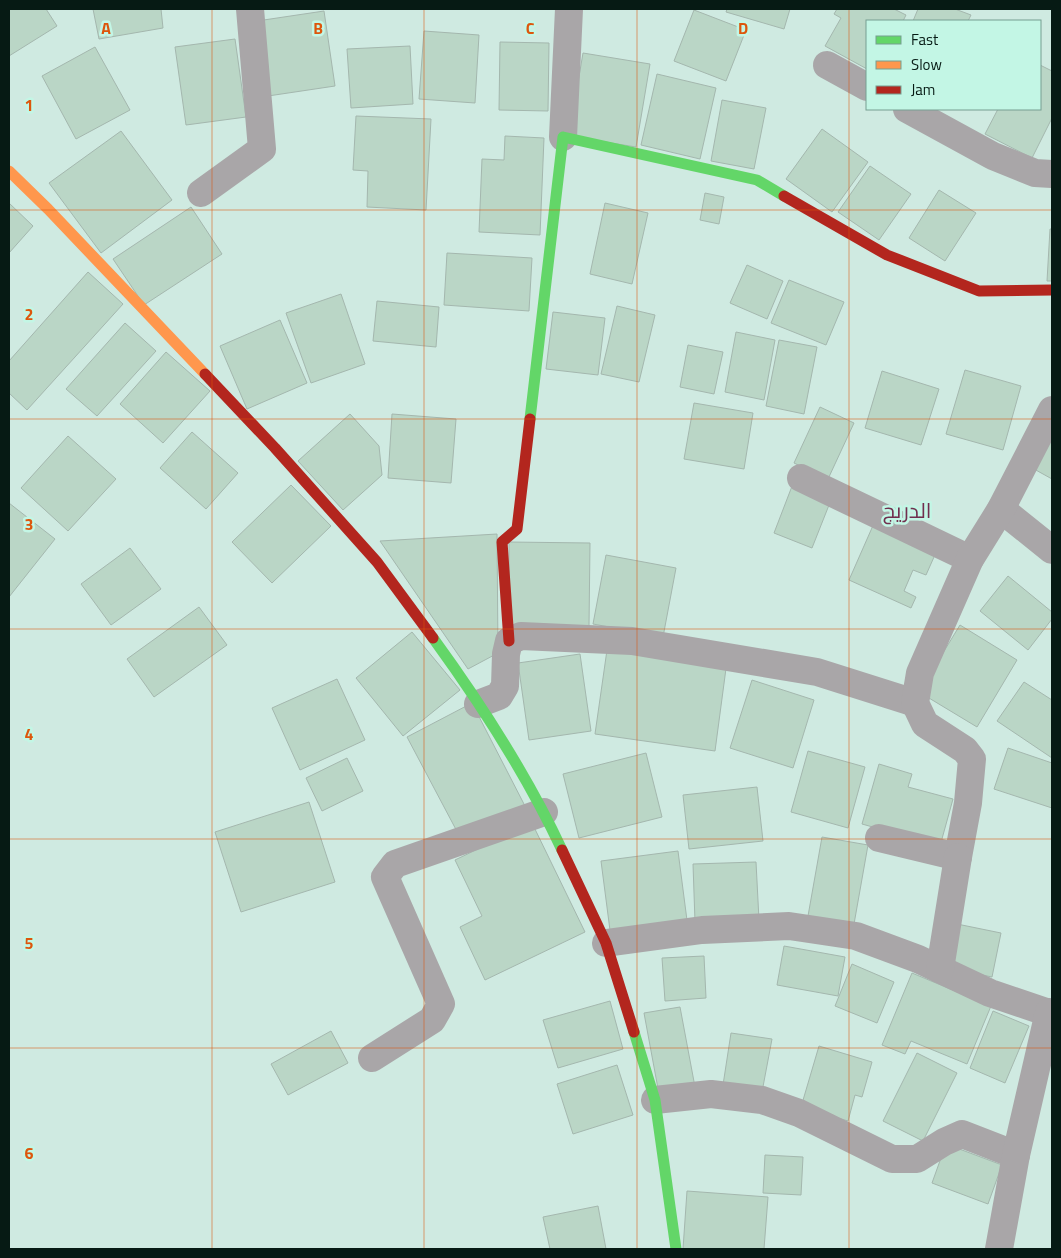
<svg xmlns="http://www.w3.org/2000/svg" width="1061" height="1258" font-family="'Titillium Web',Cairo,sans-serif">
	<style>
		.building { fill: #bad6c6; stroke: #a4b7ae }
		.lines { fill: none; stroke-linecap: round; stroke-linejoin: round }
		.street { stroke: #a9a6a8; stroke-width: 28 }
		.fast { stroke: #63d668; stroke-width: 11 }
		.slow { stroke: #ff974d; stroke-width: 11 }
		.jam { stroke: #b3261e; stroke-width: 11 }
		.grid { fill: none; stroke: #dd560c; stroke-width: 1; stroke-opacity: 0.55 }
		.labels { text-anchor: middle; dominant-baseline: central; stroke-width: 5; stroke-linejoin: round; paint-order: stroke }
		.quarter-label { font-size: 21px; fill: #702f4e; stroke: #c3f6e5 }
		.grid-label { font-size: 16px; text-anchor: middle; font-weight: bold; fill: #dd560c; stroke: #c3f6e5; stroke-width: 5; stroke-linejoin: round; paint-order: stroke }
	</style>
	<rect width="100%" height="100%" fill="#cfeae1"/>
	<!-- building -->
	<g class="building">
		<polygon points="9,9 46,9 57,26 9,56"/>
		<polygon points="93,9 161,9 163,28 99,39"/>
		<polygon points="727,9 790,9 784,29 726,12"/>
		<polygon points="837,9 894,9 906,15 903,21 867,21 867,69 825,46 841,18 834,14"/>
		<polygon points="918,9 955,9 971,15 968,21 913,21"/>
		<polygon points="694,10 746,30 726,81 674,61"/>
		<polygon points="324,11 335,86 268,96 257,21"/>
		<polygon points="424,31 479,35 475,103 419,99"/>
		<polygon points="235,39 246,117 186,125 175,47"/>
		<polygon points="500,42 549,43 548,111 499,110"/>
		<polygon points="410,46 413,104 351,108 347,49"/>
		<polygon points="95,47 130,110 76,139 42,76"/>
		<polygon points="583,53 650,64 636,147 569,136"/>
		<polygon points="1040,65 1052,71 1052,118 1032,158 985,134 998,109 1040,109"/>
		<polygon points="657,74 716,88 700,159 641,145"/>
		<polygon points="722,100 766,108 754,169 711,161"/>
		<polygon points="356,116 431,119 426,210 367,207 368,171 353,170"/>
		<polygon points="822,129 868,162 832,212 786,179"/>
		<polygon points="121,131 172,200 101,253 49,183"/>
		<polygon points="505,136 544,138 540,235 479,232 482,159 504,160"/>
		<polygon points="870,166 911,194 879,240 838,212"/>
		<polygon points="939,190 976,213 945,261 909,238"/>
		<polygon points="705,193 724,197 719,224 700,220"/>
		<polygon points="9,203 33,226 9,253"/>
		<polygon points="605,203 648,213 632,284 590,274"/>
		<polygon points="191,207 222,254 144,305 113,259"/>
		<polygon points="1050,229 1052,229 1052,281 1047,281"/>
		<polygon points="447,253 532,258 529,311 444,305"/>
		<polygon points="747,265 783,281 767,319 730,303"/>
		<polygon points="88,272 123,304 27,410 9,393 9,361"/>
		<polygon points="789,280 844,302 826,345 771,323"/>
		<polygon points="341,294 365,364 311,383 286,313"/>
		<polygon points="377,301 439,307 436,347 373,341"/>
		<polygon points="617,306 655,315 639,382 601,374"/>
		<polygon points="553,312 605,318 598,375 546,369"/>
		<polygon points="280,320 307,383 247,409 220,346"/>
		<polygon points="125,323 156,351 97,416 66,389"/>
		<polygon points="736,332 775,340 764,400 725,392"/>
		<polygon points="779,340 817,347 804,414 766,406"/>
		<polygon points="688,345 723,352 714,394 680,387"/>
		<polygon points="166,352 210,391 163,443 120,404"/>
		<polygon points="965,370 1021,386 1003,450 946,434"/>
		<polygon points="882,371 939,389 921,445 865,428"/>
		<polygon points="694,403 753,413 744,469 684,459"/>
		<polygon points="820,407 854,423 828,479 794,463"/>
		<polygon points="350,414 379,446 382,475 343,510 298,461"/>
		<polygon points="392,414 456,419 451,483 388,478"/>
		<polygon points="192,432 238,473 206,509 160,468"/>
		<polygon points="1052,433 1052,479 1034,469"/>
		<polygon points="68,436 116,479 68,531 21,488"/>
		<polygon points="794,481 833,495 812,548 774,533"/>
		<polygon points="291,485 331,526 272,583 232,542"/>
		<polygon points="9,503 55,539 9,597"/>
		<polygon points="875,521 938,548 926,575 913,570 904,591 916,597 911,608 849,580"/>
		<polygon points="497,534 498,653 468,669 380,541"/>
		<polygon points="509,542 590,543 589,626 509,625"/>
		<polygon points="130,548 161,589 111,625 81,584"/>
		<polygon points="606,555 676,568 663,637 593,624"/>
		<polygon points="1008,576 1052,612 1052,619 1028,650 980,611"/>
		<polygon points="199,607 227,645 154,697 127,659"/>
		<polygon points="960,625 1017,660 977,727 919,692"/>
		<polygon points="412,632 460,690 403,736 356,678"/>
		<polygon points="608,643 727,661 715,751 595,734"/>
		<polygon points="580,654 591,731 529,740 518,663"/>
		<polygon points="337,679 365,740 300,770 272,708"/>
		<polygon points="752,680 814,700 793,768 730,748"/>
		<polygon points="1024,682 1052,700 1052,758 997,721"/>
		<polygon points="472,703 525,806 461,839 407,737"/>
		<polygon points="1008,748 1052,763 1052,808 994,789"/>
		<polygon points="808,751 865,767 848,828 791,812"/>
		<polygon points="646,753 662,817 579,838 563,774"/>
		<polygon points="347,758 363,791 322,811 306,778"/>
		<polygon points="879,764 912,774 908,787 953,799 940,846 862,824"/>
		<polygon points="757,787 763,841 689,849 683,795"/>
		<polygon points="309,802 335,882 241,912 215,832"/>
		<polygon points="532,823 585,932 485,980 460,927 482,916 455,860"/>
		<polygon points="822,837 868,845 854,924 808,916"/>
		<polygon points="678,851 688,928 611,938 601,861"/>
		<polygon points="756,862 759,920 695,922 693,864"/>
		<polygon points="957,924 1001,933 992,977 948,968"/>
		<polygon points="784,946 845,957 838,996 777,985"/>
		<polygon points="704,956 706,998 665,1001 662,958"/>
		<polygon points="852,964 894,982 877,1023 835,1006"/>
		<polygon points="912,973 991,1006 967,1064 911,1041 905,1054 882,1045"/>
		<polygon points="610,1001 623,1049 558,1068 543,1020"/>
		<polygon points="680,1007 695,1087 659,1094 644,1013"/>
		<polygon points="993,1011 1029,1026 1005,1083 970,1068"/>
		<polygon points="331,1031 348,1063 288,1095 271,1064"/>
		<polygon points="731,1033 772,1039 762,1092 723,1085"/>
		<polygon points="819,1046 872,1062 862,1097 855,1095 848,1121 801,1107"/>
		<polygon points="917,1053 957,1073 923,1141 883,1121"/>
		<polygon points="617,1065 633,1115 573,1134 557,1084"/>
		<polygon points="946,1144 1002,1165 988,1204 932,1183"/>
		<polygon points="765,1155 803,1157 801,1195 763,1193"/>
		<polygon points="687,1191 768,1197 764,1249 683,1249"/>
		<polygon points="598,1206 606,1249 550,1249 543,1217"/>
	</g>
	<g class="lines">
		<!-- street -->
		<g class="street">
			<polyline points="827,65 867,87"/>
			<polyline points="907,109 993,156 1035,173 1052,174"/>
			<polyline points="563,137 569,9"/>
			<polyline points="201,193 262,149 250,9"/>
			<polyline points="801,478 970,559"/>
			<polyline points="1001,509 1052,550"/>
			<polyline points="478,704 499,696 505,686 506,654 509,641 521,636 632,641 817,672 915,703"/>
			<polyline points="879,838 958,857 968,803 972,759 965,750 925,724 915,703 920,673 970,559 1001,509 1052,410"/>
			<polyline points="606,943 702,930 789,926 856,936 918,959 990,993 1052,1014"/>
			<polyline points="940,969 958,857"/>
			<polyline points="372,1058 432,1020 441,1004 385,877 395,864 544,812"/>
			<polyline points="655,1100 711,1094 762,1100 799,1113 892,1159 917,1159 944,1142 962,1134 1016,1155"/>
			<polyline points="999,1249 1016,1155 1049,1012"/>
		</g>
		<!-- fast -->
		<g class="fast">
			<polyline points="530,419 563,137 757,180 784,196"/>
			<path d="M 433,638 C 481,704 527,775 562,850"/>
			<polyline points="634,1032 655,1100 676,1249"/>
		</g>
		<!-- slow -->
		<polyline class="slow" points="9,171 48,209 205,374"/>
		<!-- jam -->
		<g class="jam">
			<polyline points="784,196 887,255 979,291 1052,290"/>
			<polyline points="205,374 275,448 377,562 433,638"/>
			<polyline points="509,641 502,542 517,529 530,419"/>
			<polyline points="562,850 606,943 634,1032"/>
		</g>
	</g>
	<!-- grid -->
	<path class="grid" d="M 212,9 L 212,1249M 424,9 L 424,1249M 637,9 L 637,1249M 849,9 L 849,1249M 9,210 L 1052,210M 9,419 L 1052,419M 9,629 L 1052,629M 9,839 L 1052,839M 9,1048 L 1052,1048"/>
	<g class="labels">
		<!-- quarter labels -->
		<g class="quarter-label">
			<text x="907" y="510">الدريج</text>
		</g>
	</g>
	<g class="grid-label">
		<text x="106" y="34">A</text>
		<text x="318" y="34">B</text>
		<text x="530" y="34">C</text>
		<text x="743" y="34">D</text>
		<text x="29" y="111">1</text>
		<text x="29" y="320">2</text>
		<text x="29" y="530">3</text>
		<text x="29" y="740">4</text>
		<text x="29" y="949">5</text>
		<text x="29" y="1159">6</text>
	</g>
	<!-- border -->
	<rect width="1061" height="1258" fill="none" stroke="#061a14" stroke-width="20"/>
	<!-- legend -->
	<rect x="866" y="20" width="175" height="90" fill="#c3f6e5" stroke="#779e91"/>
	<rect x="876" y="36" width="25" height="8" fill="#63d668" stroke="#779e91"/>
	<text x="911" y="45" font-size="15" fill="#061a14">Fast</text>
	<rect x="876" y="61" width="25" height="8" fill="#ff974d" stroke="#779e91"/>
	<text x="911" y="70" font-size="15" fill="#061a14">Slow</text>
	<rect x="876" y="86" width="25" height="8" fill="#b3261e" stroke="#779e91"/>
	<text x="911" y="95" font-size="15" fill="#061a14">Jam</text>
</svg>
